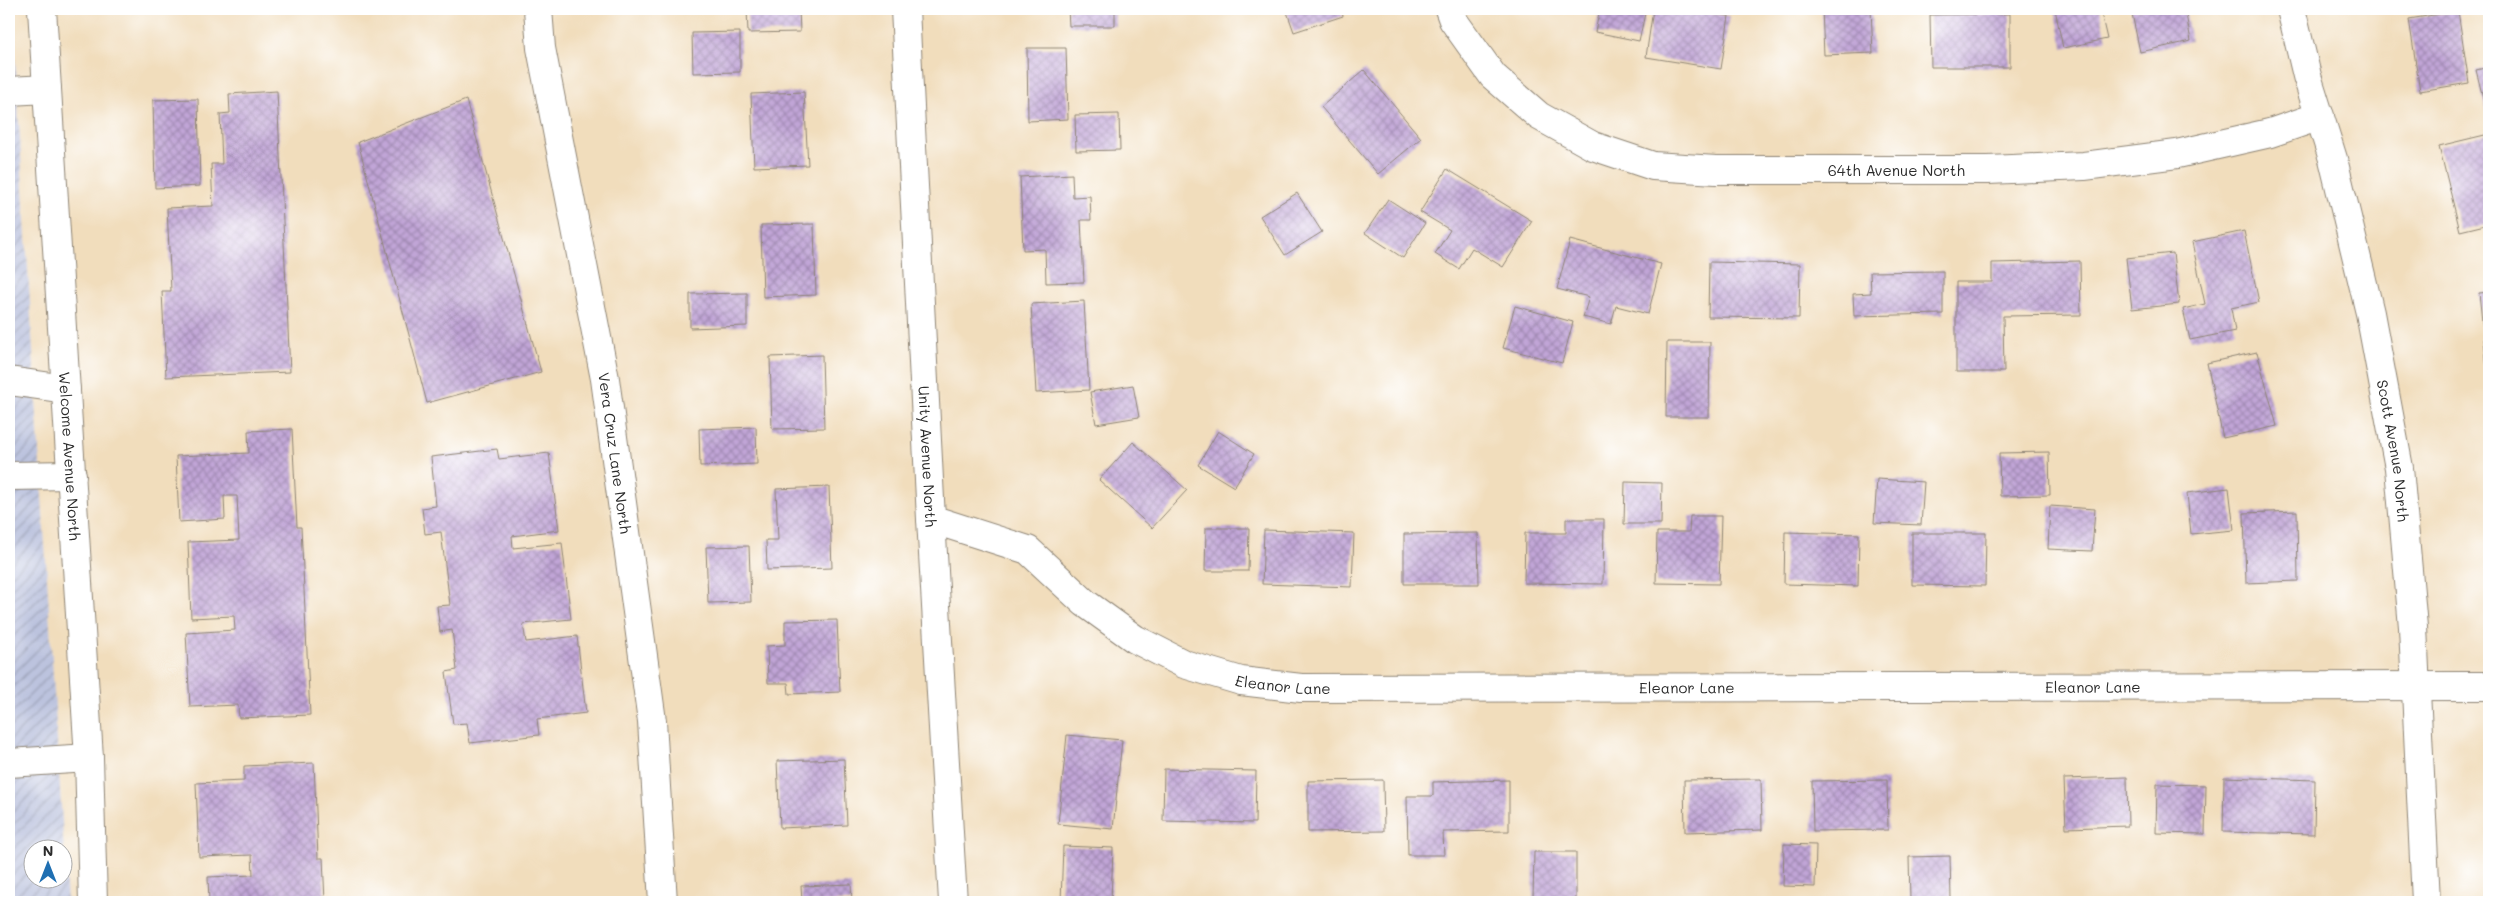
<svg xmlns="http://www.w3.org/2000/svg" width="2498" height="911" font-family="Mali,sans-serif">
	<style>
		.industrial { fill: url(#industrial-furrows); fill-rule: evenodd }
		.building { fill: url(#building-cross-hatch) }
		.lines { fill: none; stroke-linecap: round; stroke-linejoin: round }
		.minor-casing { stroke: #8e8474; stroke-width: 30 }
		.minor { stroke: #fff; stroke-width: 28 }
		.labels { text-anchor: middle; dominant-baseline: central; stroke-width: 4; stroke-linejoin: round; paint-order: stroke }
		.street-label { font-size: 15px; fill: #2b2b2b; stroke: #fff }
	</style>
	<defs>
		<pattern id="industrial-furrows" width="10" height="10" patternUnits="userSpaceOnUse" patternTransform="scale(1.25)"><rect width="10" height="10" fill="#bcc3de"/><path d="M-1 1l2-2M0 10L10 0M9 11l2-2" fill="none" stroke="#999fb4"/></pattern>
		<pattern id="building-cross-hatch" width="8" height="8" patternUnits="userSpaceOnUse" patternTransform="scale(1.25)"><rect width="8" height="8" fill="#c1a5d7"/><path d="M0 0l8 8M0 8l8-8" fill="none" stroke="#9d87af"/></pattern>
	</defs>
	<rect width="100%" height="100%" fill="#fff"/>
	<filter id="ink" filterUnits="userSpaceOnUse"><feTurbulence type="fractalNoise" baseFrequency=".02" numOctaves="2"/><feDisplacementMap in="SourceGraphic" scale="10" xChannelSelector="R" yChannelSelector="G"/><feConvolveMatrix kernelMatrix="1 2 1 2 8 2 1 2 1" color-interpolation-filters="sRGB"/></filter>
	<filter id="wash" filterUnits="userSpaceOnUse"><feTurbulence type="fractalNoise" baseFrequency=".0096" numOctaves="4" result="noise"/><feDisplacementMap in="SourceGraphic" scale="20" xChannelSelector="R" yChannelSelector="G"/><feGaussianBlur stdDeviation="1.12" result="paint"/><feColorMatrix in="noise" values="0 0 0 0 0 0 0 0 0 0 0 0 0 0 0 0 0 1.4 0 .05"/><feComposite in="paint" operator="in"/></filter>
	<g filter="url(#wash)">
		<rect width="100%" height="100%" fill="#f1ddbc"/>
		<!-- industrial -->
		<path class="industrial" d="M 9,9 L 12,9 L 67,902 L 9,902 ZM 32,848 L 62,848 L 62,878 L 32,878 Z"/>
		<g id="blocks">
			<!-- building -->
			<g class="building">
				<polygon points="747,9 799,9 800,32 748,33"/>
				<polygon points="1068,9 1115,9 1115,26 1069,26"/>
				<polygon points="1286,9 1341,9 1343,16 1294,32"/>
				<polygon points="1600,9 1646,9 1639,41 1595,32"/>
				<polygon points="1653,9 1682,9 1729,16 1721,69 1646,57"/>
				<polygon points="1822,9 1871,9 1873,53 1824,55"/>
				<polygon points="2055,9 2100,9 2107,39 2063,48"/>
				<polygon points="2131,9 2185,9 2191,41 2140,52"/>
				<polygon points="2458,11 2469,83 2420,91 2409,19"/>
				<polygon points="2010,14 2010,67 1931,67 1930,15"/>
				<polygon points="740,32 740,72 693,73 692,33"/>
				<polygon points="1027,48 1066,48 1068,119 1028,121"/>
				<polygon points="2489,67 2489,113 2487,114 2476,70"/>
				<polygon points="1364,70 1421,138 1378,174 1321,107"/>
				<polygon points="277,91 290,372 166,377 162,291 171,291 167,208 213,206 211,164 222,164 220,114 230,113 229,94"/>
				<polygon points="804,92 808,165 754,167 751,94"/>
				<polygon points="198,99 200,186 155,188 153,100"/>
				<polygon points="466,100 541,372 427,403 358,142"/>
				<polygon points="1119,114 1120,150 1076,151 1075,115"/>
				<polygon points="2489,134 2489,224 2460,231 2439,146"/>
				<polygon points="1447,169 1532,221 1503,267 1472,248 1459,269 1435,254 1450,230 1420,212"/>
				<polygon points="1072,174 1073,197 1090,196 1091,220 1081,220 1084,282 1046,283 1045,249 1023,250 1020,177"/>
				<polygon points="1297,193 1322,232 1285,255 1260,216"/>
				<polygon points="1388,199 1425,223 1403,258 1365,233"/>
				<polygon points="814,224 816,295 763,297 761,225"/>
				<polygon points="2244,231 2259,302 2231,308 2235,331 2190,340 2183,309 2205,304 2192,242"/>
				<polygon points="1570,240 1661,264 1648,314 1616,306 1611,324 1583,317 1589,297 1557,289"/>
				<polygon points="2173,253 2179,304 2132,309 2126,258"/>
				<polygon points="2080,261 2081,315 2003,316 2004,372 1956,372 1956,282 1992,282 1992,263"/>
				<polygon points="1709,262 1800,264 1799,318 1708,317"/>
				<polygon points="1943,271 1943,314 1854,316 1853,294 1871,293 1870,272"/>
				<polygon points="2489,292 2489,379 2488,379 2479,293"/>
				<polygon points="747,293 747,326 690,328 690,294"/>
				<polygon points="1084,301 1089,390 1036,393 1031,304"/>
				<polygon points="1515,306 1573,322 1562,363 1503,348"/>
				<polygon points="1667,342 1710,342 1709,417 1666,417"/>
				<polygon points="2257,352 2277,426 2223,438 2207,363"/>
				<polygon points="822,355 824,428 772,429 770,357"/>
				<polygon points="1133,385 1139,417 1096,424 1090,392"/>
				<polygon points="756,427 757,464 700,466 699,429"/>
				<polygon points="292,429 297,527 301,527 310,715 239,718 238,705 190,707 186,633 235,630 234,616 191,618 188,542 239,540 237,496 224,496 225,519 179,522 176,456 249,453 248,431"/>
				<polygon points="1218,431 1254,454 1234,487 1198,465"/>
				<polygon points="1133,442 1187,490 1152,528 1099,480"/>
				<polygon points="497,449 499,459 549,453 559,530 512,536 513,548 562,543 571,619 523,624 526,642 577,636 586,713 537,719 539,735 470,743 467,723 453,724 446,672 457,670 452,630 440,632 437,606 450,605 441,532 425,534 422,508 436,506 431,457"/>
				<polygon points="2049,452 2050,495 2000,496 1999,453"/>
				<polygon points="1877,479 1924,482 1921,525 1874,523"/>
				<polygon points="1625,482 1662,483 1661,524 1624,524"/>
				<polygon points="829,487 832,568 767,570 766,540 778,540 776,489"/>
				<polygon points="2229,488 2234,530 2191,534 2187,493"/>
				<polygon points="2050,506 2095,509 2092,551 2048,549"/>
				<polygon points="2297,511 2298,581 2246,583 2244,513"/>
				<polygon points="1690,516 1721,516 1719,584 1656,583 1657,532 1689,532"/>
				<polygon points="1566,519 1604,519 1603,584 1524,583 1525,533 1566,533"/>
				<polygon points="1206,528 1249,528 1248,571 1205,571"/>
				<polygon points="1264,530 1354,533 1352,587 1262,584"/>
				<polygon points="1785,532 1859,534 1858,586 1784,584"/>
				<polygon points="1478,533 1479,584 1404,584 1404,534"/>
				<polygon points="1912,533 1986,533 1985,586 1912,585"/>
				<polygon points="749,546 751,602 708,603 706,547"/>
				<polygon points="837,620 840,692 789,694 788,683 768,683 767,646 785,645 785,621"/>
				<polygon points="1067,735 1122,740 1113,829 1058,824"/>
				<polygon points="844,759 847,825 780,828 777,761"/>
				<polygon points="314,763 318,858 323,858 325,902 209,902 208,877 253,875 252,855 199,857 196,783 244,781 244,766"/>
				<polygon points="1164,769 1256,771 1255,823 1163,821"/>
				<polygon points="2127,777 2128,826 2066,828 2064,779"/>
				<polygon points="2224,777 2315,780 2314,834 2223,832"/>
				<polygon points="1761,779 1762,830 1685,832 1684,780"/>
				<polygon points="1383,780 1384,831 1308,832 1308,781"/>
				<polygon points="1509,780 1509,831 1443,832 1444,855 1408,855 1407,796 1433,796 1433,782"/>
				<polygon points="1887,780 1888,830 1813,831 1812,781"/>
				<polygon points="2157,784 2206,785 2205,834 2156,833"/>
				<polygon points="1784,844 1816,845 1815,887 1783,886"/>
				<polygon points="1063,846 1113,848 1111,902 1061,902"/>
				<polygon points="1534,852 1576,852 1576,900 1533,899"/>
				<polygon points="1950,856 1951,899 1910,900 1909,857"/>
				<polygon points="851,884 852,902 802,902 801,886"/>
			</g>
		</g>
	</g>
	<g filter="url(#ink)">
		<use href="#blocks" fill-opacity="0" stroke="#8e8474" stroke-width="1"/>
		<g class="lines">
			<defs>
				<g id="minor">
					<path id="s1" d="M 42,9 L 89,758 L 93,902"/>
					<path id="s2" d="M 538,9 L 541,48 L 605,379 L 652,721 L 663,902"/>
					<path id="s3" d="M 905,9 L 931,519 L 953,902"/>
					<path id="s4" d="M 1449,9 L 1453,20 L 1493,76 L 1539,116 L 1593,146 L 1653,166 L 1716,170 L 1988,170 L 2084,166 L 2177,154 L 2270,133 L 2320,116"/>
					<path id="s5" d="M 2291,9 L 2307,76 L 2333,159 L 2370,313 L 2399,468 L 2413,627 L 2426,902"/>
					<polyline points="9,91 47,89"/>
					<polyline points="9,381 66,389"/>
					<polyline points="9,476 72,475"/>
					<path id="s6" d="M 931,519 L 1028,550 L 1085,603 L 1135,639 L 1184,664 L 1241,681 L 1301,688 L 2489,686"/>
					<polyline points="9,763 89,758"/>
				</g>
			</defs>
			<!-- minor casing -->
			<use href="#minor" class="minor-casing"/>
			<!-- minor -->
			<use href="#minor" class="minor"/>
		</g>
	</g>
	<g class="labels">
		<!-- street labels -->
		<g class="street-label">
			<text stroke="none"><textPath href="#s4" startOffset="510">64th Avenue North</textPath></text>
			<text stroke="none"><textPath href="#s5" startOffset="454">Scott Avenue North</textPath></text>
			<text stroke="none"><textPath href="#s2" startOffset="451">Vera Cruz Lane North</textPath></text>
			<text stroke="none"><textPath href="#s1" startOffset="448">Welcome Avenue North</textPath></text>
			<text stroke="none"><textPath href="#s3" startOffset="448">Unity Avenue North</textPath></text>
			<text stroke="none"><textPath href="#s6" startOffset="398">Eleanor Lane</textPath></text>
			<text stroke="none"><textPath href="#s6" startOffset="1208">Eleanor Lane</textPath></text>
			<text stroke="none"><textPath href="#s6" startOffset="802">Eleanor Lane</textPath></text>
		</g>
	</g>
	<!-- margin -->
	<rect width="2498" height="911" fill="none" stroke="#fff" stroke-width="30"/>
	<!-- north arrow -->
	<g transform="translate(48 864)"><circle r="24" fill="#ffffff" stroke="#aaaaaa"/>
	<path d="M0-4L9 19L0 12L-9 19Z" fill="#1f6fb2"/>
	<text y="-8" font-size="14" font-weight="bold" text-anchor="middle" fill="#2b2b2b">N</text>
	</g>
</svg>
